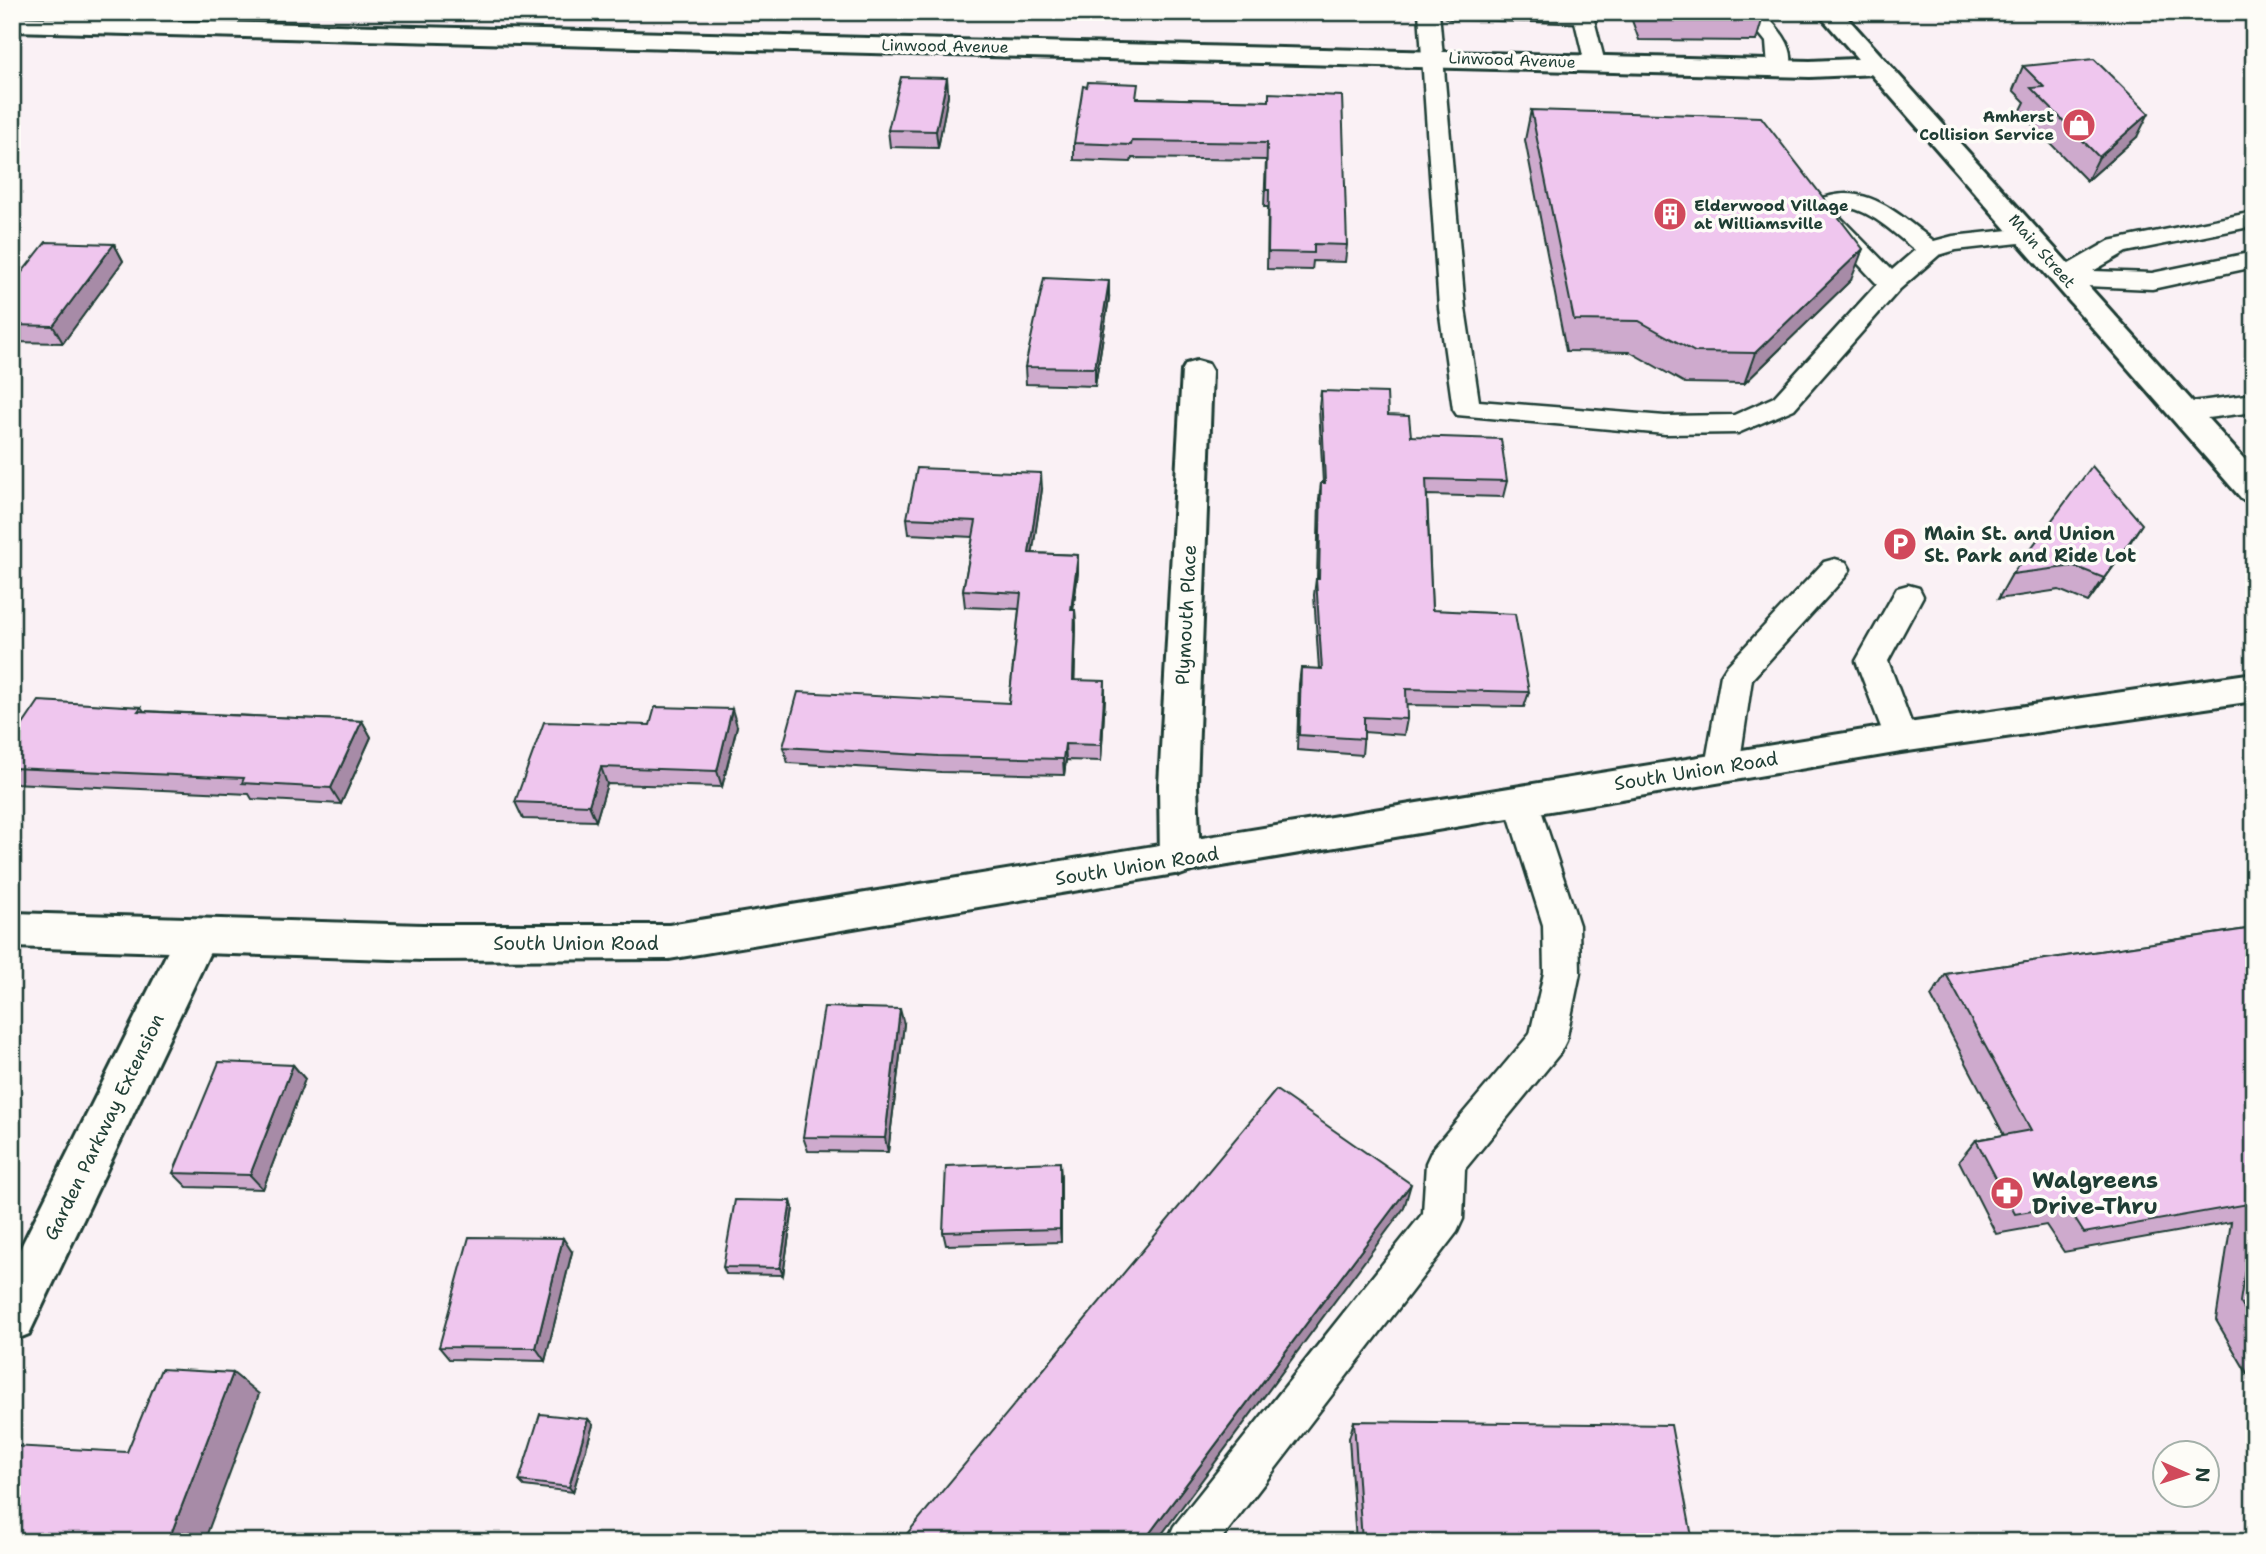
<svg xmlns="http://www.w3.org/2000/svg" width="2266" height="1554" font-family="'Shantell Sans',sans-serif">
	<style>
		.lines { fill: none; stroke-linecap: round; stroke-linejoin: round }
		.lane-casing { stroke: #1f3d34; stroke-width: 5 }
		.street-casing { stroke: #1f3d34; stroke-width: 6 }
		.secondary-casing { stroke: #1f3d34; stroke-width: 6 }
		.primary-casing { stroke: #1f3d34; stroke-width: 6 }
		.lane { fill: #fdfcf7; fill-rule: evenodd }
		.street { fill: #fdfcf7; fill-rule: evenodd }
		.secondary { fill: #fdfcf7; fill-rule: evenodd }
		.primary { fill: #fdfcf7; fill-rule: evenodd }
		.wall { fill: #ceaacd; stroke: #1f3d34; stroke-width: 2 }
		.shaded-wall { fill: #a78ba7; stroke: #1f3d34; stroke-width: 2 }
		.building { fill: #efc6ee; stroke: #1f3d34; stroke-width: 2 }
		.labels { text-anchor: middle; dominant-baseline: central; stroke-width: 7; stroke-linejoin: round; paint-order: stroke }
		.far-street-label { font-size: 16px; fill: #1f3d34; stroke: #fdfcf7 }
		.far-poi-label { font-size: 16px; font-weight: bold; fill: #1f3d34; stroke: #fdfcf7; text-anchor: end }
		.poi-label { font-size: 19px; font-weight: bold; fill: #1f3d34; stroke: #fdfcf7; text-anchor: start }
		.street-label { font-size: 19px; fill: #1f3d34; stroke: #fdfcf7 }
		.near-poi-label { font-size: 23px; font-weight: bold; fill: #1f3d34; stroke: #fdfcf7; text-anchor: start }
	</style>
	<rect width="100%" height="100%" fill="#faf1f5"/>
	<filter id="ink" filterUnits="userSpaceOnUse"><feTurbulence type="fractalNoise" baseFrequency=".0143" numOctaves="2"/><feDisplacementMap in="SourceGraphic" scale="14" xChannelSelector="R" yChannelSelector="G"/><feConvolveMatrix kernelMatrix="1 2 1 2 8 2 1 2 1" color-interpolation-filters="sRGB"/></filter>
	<g filter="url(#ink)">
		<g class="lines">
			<defs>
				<g id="lane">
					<path d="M 1419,12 L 1439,12 L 1465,308 L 1479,401 L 1665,416 L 1734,415 L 1774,397 L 1877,284 L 1811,213 L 1816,201 C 1865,179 1896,213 1934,241 L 1953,236 L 2028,228 L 2037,230 L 2040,235 L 2037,240 L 2028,242 L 1956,250 L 1939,255 L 1900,289 L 1794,409 L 1738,433 L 1665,434 L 1457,415 L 1453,409 L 1439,308 ZM 1841,207 C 1869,207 1894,234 1915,250 L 1892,270 L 1835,212 Z"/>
					<polygon points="1442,12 1592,12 1605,63 1602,68 1586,68 1575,22 1452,18 1445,16"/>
					<path d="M 1742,12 L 1763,12 C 1777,27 1801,51 1787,73 L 1771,73 L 1768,68 L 1766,42 Z"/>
					<polygon points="2254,212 2254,226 2126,252 2093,271 2152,273 2254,252 2254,267 2152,289 2064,285 2055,282 2051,277 2055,272 2109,241"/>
					<polygon points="2254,394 2254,412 2184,421 2174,418 2170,412 2174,406 2184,403"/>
					<polygon points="1835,559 1846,562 1850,569 1846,576 1752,679 1739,767 1734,776 1722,780 1710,776 1705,767 1721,675 1726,667 1824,562"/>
					<polygon points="1908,585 1919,588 1923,596 1888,661 1917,738 1913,747 1901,750 1889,747 1885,738 1856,661 1897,588"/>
					<polygon points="1521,788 1533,792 1538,801 1579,925 1580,973 1566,1041 1560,1053 1465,1169 1463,1219 1457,1232 1219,1542 1167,1542 1174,1526 1423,1213 1426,1163 1432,1150 1530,1034 1544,973 1543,925 1504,801 1509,792"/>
				</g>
				<g id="street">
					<polygon points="12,17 1810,61 1877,58 1886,61 1890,66 1886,71 1877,74 1810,77 12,31"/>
					<polygon points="1197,361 1208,364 1212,371 1197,785 1200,859 1194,870 1180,875 1166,870 1160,859 1159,785 1182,371 1186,364"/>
					<polygon points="196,920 211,925 217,937 29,1334 12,1341 12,1265 181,925"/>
				</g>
				<polygon id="secondary" points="2254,673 2254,701 1901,752 669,959 423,960 12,947 12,913 423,925 669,925 1901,724"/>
				<polygon id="primary" points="1817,12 1842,12 2254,470 2254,502 2242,499"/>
			</defs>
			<!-- lane casing -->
			<use href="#lane" class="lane-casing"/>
			<!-- street casing -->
			<use href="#street" class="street-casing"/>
			<!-- secondary casing -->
			<use href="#secondary" class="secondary-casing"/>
			<!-- primary casing -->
			<use href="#primary" class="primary-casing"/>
			<!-- lane -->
			<use href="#lane" class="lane"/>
			<!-- street -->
			<use href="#street" class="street"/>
			<!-- secondary -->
			<use href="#secondary" class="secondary"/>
			<!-- primary -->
			<use href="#primary" class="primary"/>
		</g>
		<!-- wall -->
		<g class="wall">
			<polygon points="1629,12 1759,12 1763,17 1756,41 1639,40"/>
			<polygon points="2023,66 2137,137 2087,181 2020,112 2025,102 2013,90"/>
			<polygon points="947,78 948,95 938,148 890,147 888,130"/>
			<polygon points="1138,98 1269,101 1347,245 1345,262 1313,261 1312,270 1267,269 1268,207 1264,207 1266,160 1132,158 1131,162 1074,160 1074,143"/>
			<polygon points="1531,110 1851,280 1744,384 1685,383 1630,352 1566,351 1525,140"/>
			<polygon points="114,244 123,261 63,343 12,342 12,285"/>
			<polygon points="1109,298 1095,386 1026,384 1025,367"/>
			<polygon points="1321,391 1388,415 1411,436 1507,481 1503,497 1427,495 1432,610 1529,692 1524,707 1406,705 1407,719 1404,735 1364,732 1362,755 1297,750 1299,684 1301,668 1319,669 1314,595 1316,579 1317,579 1319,499 1321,483 1323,483 1319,407"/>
			<polygon points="1042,489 1032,553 1078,555 1078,572 1073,610 1075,610 1076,626 1074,680 1105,697 1101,761 1066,760 1064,775 941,772 788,763 783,747 1009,703 1019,609 965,607 963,590 973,537 909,534 907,518"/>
			<polygon points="2126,549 2088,602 2059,590 1998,599 2012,574"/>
			<polygon points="141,707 144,711 362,721 371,737 341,804 252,799 249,794 12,783 12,741"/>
			<polygon points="650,725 737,726 722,787 607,784 596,821 523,819 515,802"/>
			<polygon points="2254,928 2254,1385 2216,1320 2231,1222 2064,1252 2046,1225 1996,1234 1959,1161 1976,1140 2004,1135 1931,996 1946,974"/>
			<polygon points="904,1024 888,1152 808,1151 803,1137"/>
			<polygon points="293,1065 305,1079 263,1189 187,1187 173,1173"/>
			<polygon points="1061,1176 1061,1242 946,1245 943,1232"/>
			<polygon points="791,1201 793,1208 783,1275 726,1274 723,1267"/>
			<polygon points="572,1252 545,1361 449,1359 439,1347"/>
			<polygon points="588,1419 593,1425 573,1492 524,1486 519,1481"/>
			<polygon points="1354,1421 1693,1542 1356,1542 1349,1438"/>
		</g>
		<!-- shaded-wall -->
		<g class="shaded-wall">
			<polygon points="947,78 948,95 938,148 936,131"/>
			<polygon points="2149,113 2137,137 2087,181 2099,157"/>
			<polygon points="114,244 123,261 63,343 53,326"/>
			<polygon points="1863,249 1851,280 1744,384 1755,353"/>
			<polygon points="1109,281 1109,298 1095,386 1095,368"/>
			<polygon points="1041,473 1042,489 1030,570 1029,553"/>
			<polygon points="2142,524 2126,549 2088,602 2104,578"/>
			<polygon points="1078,555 1078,572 1071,626 1071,610"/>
			<polygon points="1075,610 1076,626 1074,696 1073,680"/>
			<polygon points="1105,681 1105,697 1101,761 1101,745"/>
			<polygon points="732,709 737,726 722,787 717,771"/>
			<polygon points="362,721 371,737 341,804 331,788"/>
			<polygon points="1065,744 1066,760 1064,775 1063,759"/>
			<polygon points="601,767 607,784 596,821 589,805"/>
			<polygon points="900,1009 904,1024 888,1152 885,1138"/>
			<polygon points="293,1065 305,1079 263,1189 250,1175"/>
			<polygon points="1060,1162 1061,1176 1061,1242 1060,1229"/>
			<polygon points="1411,1184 1404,1208 1156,1542 1143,1542"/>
			<polygon points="791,1201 793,1208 783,1275 780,1268"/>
			<polygon points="563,1238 572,1252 545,1361 536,1348"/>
			<polygon points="233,1373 259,1394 204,1542 168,1542"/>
			<polygon points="588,1419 593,1425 573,1492 569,1487"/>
		</g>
		<!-- building -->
		<g class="building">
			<polygon points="1643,12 1759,12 1763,17 1644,16"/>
			<polygon points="2094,59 2149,113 2099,157 2031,88 2044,87 2023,66"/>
			<polygon points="901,77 947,78 936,131 888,130"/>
			<polygon points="1088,82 1138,84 1136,98 1269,101 1269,93 1342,96 1347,245 1314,244 1314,253 1268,252 1269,190 1266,190 1267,143 1132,141 1131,145 1074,143 1083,86 1087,87"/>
			<polygon points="1531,110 1761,117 1863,249 1755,353 1695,352 1639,321 1574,320"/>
			<polygon points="46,242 114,244 53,326 12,325 12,285"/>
			<polygon points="1044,278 1109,281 1095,368 1025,367"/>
			<polygon points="1321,391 1387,393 1388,415 1409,416 1411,436 1501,439 1507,481 1426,479 1432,610 1515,614 1529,692 1406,689 1407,719 1364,717 1364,739 1299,735 1301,668 1322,669 1316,579 1319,579 1321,483 1325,483"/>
			<polygon points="2092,466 2142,524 2104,578 2074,566 2012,574"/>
			<polygon points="917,468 1041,473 1029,553 1078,555 1071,610 1075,610 1073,680 1105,681 1101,745 1065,744 1063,759 938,756 783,747 798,692 1009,703 1021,593 963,590 976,521 907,518"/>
			<polygon points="39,701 141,707 138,711 362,721 331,788 242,783 244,778 12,768 12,741"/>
			<polygon points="655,707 732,709 717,771 601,767 589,805 515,802 544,722 650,725"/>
			<polygon points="2254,928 2254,1203 2084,1233 2066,1205 2015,1214 1976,1140 2031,1130 1946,974"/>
			<polygon points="824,1007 900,1009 885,1138 803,1137"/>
			<polygon points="219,1062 293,1065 250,1175 173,1173"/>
			<polygon points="1276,1090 1411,1184 1143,1542 900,1542"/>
			<polygon points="1060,1162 1060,1229 943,1232 946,1166"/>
			<polygon points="735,1200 791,1201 780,1268 723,1267"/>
			<polygon points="2254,1210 2254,1325 2240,1302"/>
			<polygon points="469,1237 563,1238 536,1348 439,1347"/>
			<polygon points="161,1369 233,1373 168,1542 12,1542 12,1446 127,1452"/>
			<polygon points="540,1414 588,1419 569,1487 519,1481"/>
			<polygon points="1354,1421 1671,1425 1693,1542 1362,1542"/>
		</g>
	</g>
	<!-- icons -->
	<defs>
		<symbol id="shop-disc" viewBox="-11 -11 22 22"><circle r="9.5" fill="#d1495b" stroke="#fdfcf7"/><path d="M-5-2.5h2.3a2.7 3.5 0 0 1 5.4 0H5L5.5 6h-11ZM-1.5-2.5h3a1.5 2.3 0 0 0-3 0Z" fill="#fff"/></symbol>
		<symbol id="building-disc" viewBox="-11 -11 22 22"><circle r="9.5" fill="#d1495b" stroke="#fdfcf7"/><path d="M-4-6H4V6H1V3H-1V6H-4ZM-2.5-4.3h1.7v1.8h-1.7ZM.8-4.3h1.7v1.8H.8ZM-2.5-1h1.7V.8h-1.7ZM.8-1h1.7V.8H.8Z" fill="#fff"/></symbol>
		<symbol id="parking-disc" viewBox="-11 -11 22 22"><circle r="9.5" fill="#d1495b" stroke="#fdfcf7"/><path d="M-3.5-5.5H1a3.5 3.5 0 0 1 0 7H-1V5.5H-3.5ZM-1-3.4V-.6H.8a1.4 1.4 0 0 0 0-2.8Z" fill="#fff"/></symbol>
		<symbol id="pharmacy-disc" viewBox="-11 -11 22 22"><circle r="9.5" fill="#d1495b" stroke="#fdfcf7"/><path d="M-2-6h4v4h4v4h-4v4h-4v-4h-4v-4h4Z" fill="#fff"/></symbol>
	</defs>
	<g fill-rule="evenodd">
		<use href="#shop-disc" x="2060" y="106" width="38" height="38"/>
		<use href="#building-disc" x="1651" y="195" width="38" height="38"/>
		<use href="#parking-disc" x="1881" y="525" width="38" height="38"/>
		<use href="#pharmacy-disc" x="1988" y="1174" width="38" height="38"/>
	</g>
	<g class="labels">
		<!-- far-street labels -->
		<g class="far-street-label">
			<text transform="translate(945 46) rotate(1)">Linwood Avenue</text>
			<text transform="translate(1512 60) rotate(2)">Linwood Avenue</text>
			<text transform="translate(2042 251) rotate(49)">Main Street</text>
		</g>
		<!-- far-poi labels -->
		<g class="far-poi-label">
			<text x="2054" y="116">Amherst<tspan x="2054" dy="18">Collision Service</tspan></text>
			<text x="1694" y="205" text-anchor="start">Elderwood Village<tspan x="1694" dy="18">at Williamsville</tspan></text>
		</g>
		<!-- poi labels -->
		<g class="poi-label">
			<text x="1924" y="533">Main St. and Union<tspan x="1924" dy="22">St. Park and Ride Lot</tspan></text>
		</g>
		<!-- street labels -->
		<g class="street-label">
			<text transform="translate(1186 615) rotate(-87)">Plymouth Place</text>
			<text transform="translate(1696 771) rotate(-9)">South Union Road</text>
			<text transform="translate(1137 866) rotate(-9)">South Union Road</text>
			<text x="576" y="943">South Union Road</text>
			<text transform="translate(104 1127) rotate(-64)">Garden Parkway Extension</text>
		</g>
		<!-- near-poi labels -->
		<g class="near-poi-label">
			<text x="2032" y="1180">Walgreens<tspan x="2032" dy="26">Drive-Thru</tspan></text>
		</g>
	</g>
	<!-- margin -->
	<rect width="2266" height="1554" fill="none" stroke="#fdfcf7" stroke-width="42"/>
	<rect x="21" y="21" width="2224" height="1512" fill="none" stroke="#1f3d34" stroke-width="2.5" filter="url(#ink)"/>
	<!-- north arrow -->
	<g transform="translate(2186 1474) rotate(93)"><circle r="33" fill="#fdfcf7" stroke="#a4b0a9" stroke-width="2"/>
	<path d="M0-5L12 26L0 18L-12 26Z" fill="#d1495b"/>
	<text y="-10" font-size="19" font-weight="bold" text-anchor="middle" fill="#1f3d34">N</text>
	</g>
</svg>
